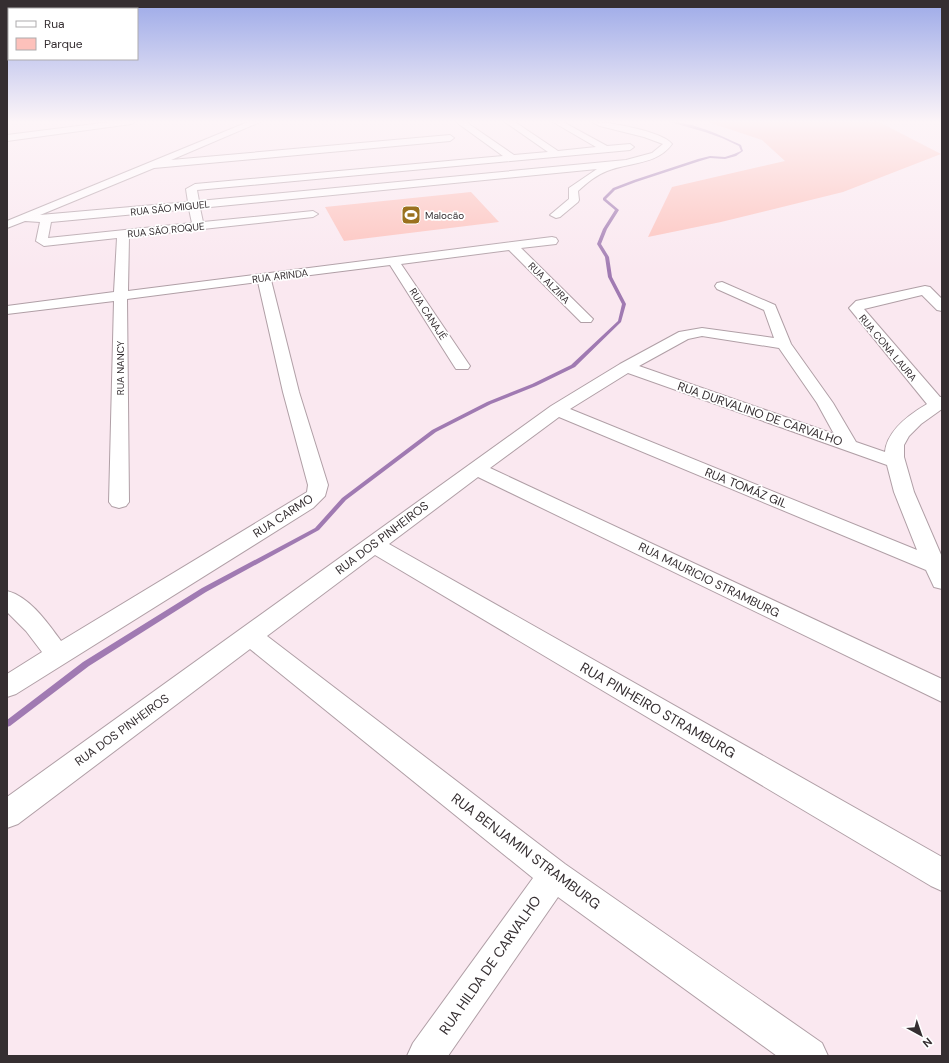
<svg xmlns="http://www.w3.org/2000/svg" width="949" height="1063" font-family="'DM Sans',sans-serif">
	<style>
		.green { fill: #fdc1bb }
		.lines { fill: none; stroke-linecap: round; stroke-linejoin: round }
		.stream { fill: #a07ab2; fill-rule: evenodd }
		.minor-casing { stroke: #b09fa6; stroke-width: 2 }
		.minor { fill: #fff; fill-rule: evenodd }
		.labels { text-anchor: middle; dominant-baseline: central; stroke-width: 3.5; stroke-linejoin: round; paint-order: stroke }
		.far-street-label { font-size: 10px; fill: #352e31; stroke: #fff }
		.far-poi-label { font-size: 10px; fill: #352e31; stroke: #fff; text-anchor: start }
		.street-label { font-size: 12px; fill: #352e31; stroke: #fff }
		.near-street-label { font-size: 14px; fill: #352e31; stroke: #fff }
	</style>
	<rect width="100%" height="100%" fill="#fae8f0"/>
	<!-- green -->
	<g class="green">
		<polygon points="708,122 879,122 941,154 843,192 721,222 648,237 672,187 785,161 762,140"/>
		<polygon points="471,192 499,222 344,241 325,207"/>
	</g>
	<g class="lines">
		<!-- stream -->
		<path class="stream" d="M 670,122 C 693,122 720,135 741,145 L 743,151 L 736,156 L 725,159 L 710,158 L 700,161 L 636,182 L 615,190 L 606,199 L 619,210 L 607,229 L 601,244 L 609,257 L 612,277 L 626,304 L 621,322 L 575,367 L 536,386 L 491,404 L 436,432 L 346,500 L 319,530 L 206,592 L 89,666 L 10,726 L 7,727 L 7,720 L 83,662 L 202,588 L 315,528 L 342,498 L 432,430 L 487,402 L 532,384 L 571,365 L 618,321 L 622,304 L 608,277 L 605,257 L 597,244 L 603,229 L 615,210 L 603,200 L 603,198 L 613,188 L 634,180 L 698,159 L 710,156 L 725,157 L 734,154 L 741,151 L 739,146 L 722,138 L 705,132 Z"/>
		<defs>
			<g id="minor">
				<polygon points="110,122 135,122 131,124 7,141 7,135"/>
				<path d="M 248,122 L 260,122 L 171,160 L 450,135 L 454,138 L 450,141 L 154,168 L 40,215 L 188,202 L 186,189 L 195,184 L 503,156 L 456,122 L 466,122 L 514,155 L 548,152 L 505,122 L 515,122 L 558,151 L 596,147 L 553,122 L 563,122 L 607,146 L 630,144 L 634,147 L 630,150 L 197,190 L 199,201 L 626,160 L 652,153 L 663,144 L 644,137 L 600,126 L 592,122 C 609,122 662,131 672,144 C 657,165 630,162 607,171 C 596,175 587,183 578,191 L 579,200 L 578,202 L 560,217 L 556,218 L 550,215 L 569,199 L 569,188 L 597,169 L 200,208 L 203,222 L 313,211 L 318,214 L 313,217 L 129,237 L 128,291 L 552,237 L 556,238 L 558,241 L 556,244 L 521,248 L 593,319 L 591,322 L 581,322 L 509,250 L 401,264 L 470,366 L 468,369 L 456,369 L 454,366 L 390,265 L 271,280 L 299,392 L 328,485 L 325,496 L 313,508 L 16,694 L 7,697 L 7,674 L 42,652 L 26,631 L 7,612 L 7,591 C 30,597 47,622 61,641 L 307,492 L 308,485 L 283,392 L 258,282 L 127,299 L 129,502 L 126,506 L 119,508 L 112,506 L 109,502 L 114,301 L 7,314 L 7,306 L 114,292 L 117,238 L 44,246 L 36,241 L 40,222 L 25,221 L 7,228 L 7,221 ZM 189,209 L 192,223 L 48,238 L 51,222 Z"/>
				<path d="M 722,282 L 775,305 L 791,344 L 833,403 L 856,442 L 885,452 C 887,430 910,414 927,404 L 849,308 L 856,301 L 925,286 L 930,287 L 942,299 L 942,311 L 937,310 L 922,295 L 864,309 L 940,397 L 942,397 L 942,409 L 921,424 L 909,436 L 904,445 L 904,457 L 914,492 L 942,557 L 942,589 L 934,587 L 926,570 L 559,417 L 490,468 L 942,679 L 942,702 L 478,477 L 389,544 L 942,857 L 942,891 L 931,886 L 375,555 L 267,636 L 565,864 L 822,1043 L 828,1056 L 777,1056 L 558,897 L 448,1056 L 407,1056 L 413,1043 L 533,878 L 250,649 L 18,824 L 7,828 L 7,797 L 551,406 L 620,364 L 679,332 L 702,328 L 774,338 L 764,310 L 717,289 L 715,286 L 717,283 ZM 702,336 L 779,348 L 817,403 L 834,434 L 639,366 L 688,339 ZM 628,373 L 887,465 L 894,492 L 917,550 L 570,409 Z"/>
			</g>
		</defs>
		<!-- minor casing -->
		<use href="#minor" class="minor-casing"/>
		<!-- minor -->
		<use href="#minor" class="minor"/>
	</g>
	<!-- sky -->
	<linearGradient id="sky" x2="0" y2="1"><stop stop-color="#9daae8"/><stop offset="0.45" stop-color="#fdf5f8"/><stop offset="1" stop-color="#fdf5f8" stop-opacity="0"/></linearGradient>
	<rect width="949" height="271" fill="url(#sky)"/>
	<!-- icons -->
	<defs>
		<symbol id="stadium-square" viewBox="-11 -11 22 22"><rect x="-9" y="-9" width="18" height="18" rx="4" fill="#9a711e" stroke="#fff"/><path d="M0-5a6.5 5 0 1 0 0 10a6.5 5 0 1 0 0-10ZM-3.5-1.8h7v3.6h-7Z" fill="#fff"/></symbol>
	</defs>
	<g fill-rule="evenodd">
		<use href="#stadium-square" x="400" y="204" width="22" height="22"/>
	</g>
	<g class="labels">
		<!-- far-street labels -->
		<g class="far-street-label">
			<text transform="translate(170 208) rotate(-6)">RUA SÃO MIGUEL</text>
			<text transform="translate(166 230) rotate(-6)">RUA SÃO ROQUE</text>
			<text transform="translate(280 276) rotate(-7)">RUA ARINDA</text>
			<text transform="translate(549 283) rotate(45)">RUA ALZIRA</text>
			<text transform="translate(428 314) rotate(57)">RUA CANAJÉ</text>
			<text transform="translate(888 348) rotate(50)">RUA CONA LAURA</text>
			<text transform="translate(120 368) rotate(-90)">RUA NANCY</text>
		</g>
		<!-- far-poi labels -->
		<g class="far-poi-label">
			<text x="425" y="215">Malocão</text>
		</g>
		<!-- street labels -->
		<g class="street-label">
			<text transform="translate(760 414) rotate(19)">RUA DURVALINO DE CARVALHO</text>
			<text transform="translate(746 488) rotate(22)">RUA TOMÁZ GIL</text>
			<text transform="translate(283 516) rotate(-33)">RUA CARMO</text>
			<text transform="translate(382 538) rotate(-37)">RUA DOS PINHEIROS</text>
			<text transform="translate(709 580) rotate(26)">RUA MAURICIO STRAMBURG</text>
			<text transform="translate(122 730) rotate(-36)">RUA DOS PINHEIROS</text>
		</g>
		<!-- near-street labels -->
		<g class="near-street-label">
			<text transform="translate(658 710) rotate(30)">RUA PINHEIRO STRAMBURG</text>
			<text transform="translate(526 851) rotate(37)">RUA BENJAMIN STRAMBURG</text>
			<text transform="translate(490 965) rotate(-55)">RUA HILDA DE CARVALHO</text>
		</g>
	</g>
	<!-- border -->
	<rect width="949" height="1063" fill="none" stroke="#352e31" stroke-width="16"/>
	<!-- legend -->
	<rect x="8" y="8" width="130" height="52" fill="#ffffff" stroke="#aeabad"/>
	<rect x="16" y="21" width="20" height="6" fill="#ffffff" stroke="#aeabad"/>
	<text x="44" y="28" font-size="12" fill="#352e31">Rua</text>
	<rect x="16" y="38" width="20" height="12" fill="#fdc1bb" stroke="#aeabad"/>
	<text x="44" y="48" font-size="12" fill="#352e31">Parque</text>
	<!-- north arrow -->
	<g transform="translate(921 1035) rotate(140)" stroke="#ffffff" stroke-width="3" paint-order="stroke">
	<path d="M0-3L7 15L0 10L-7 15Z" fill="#352e31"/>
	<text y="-6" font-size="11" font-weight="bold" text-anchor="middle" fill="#352e31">N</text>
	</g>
</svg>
